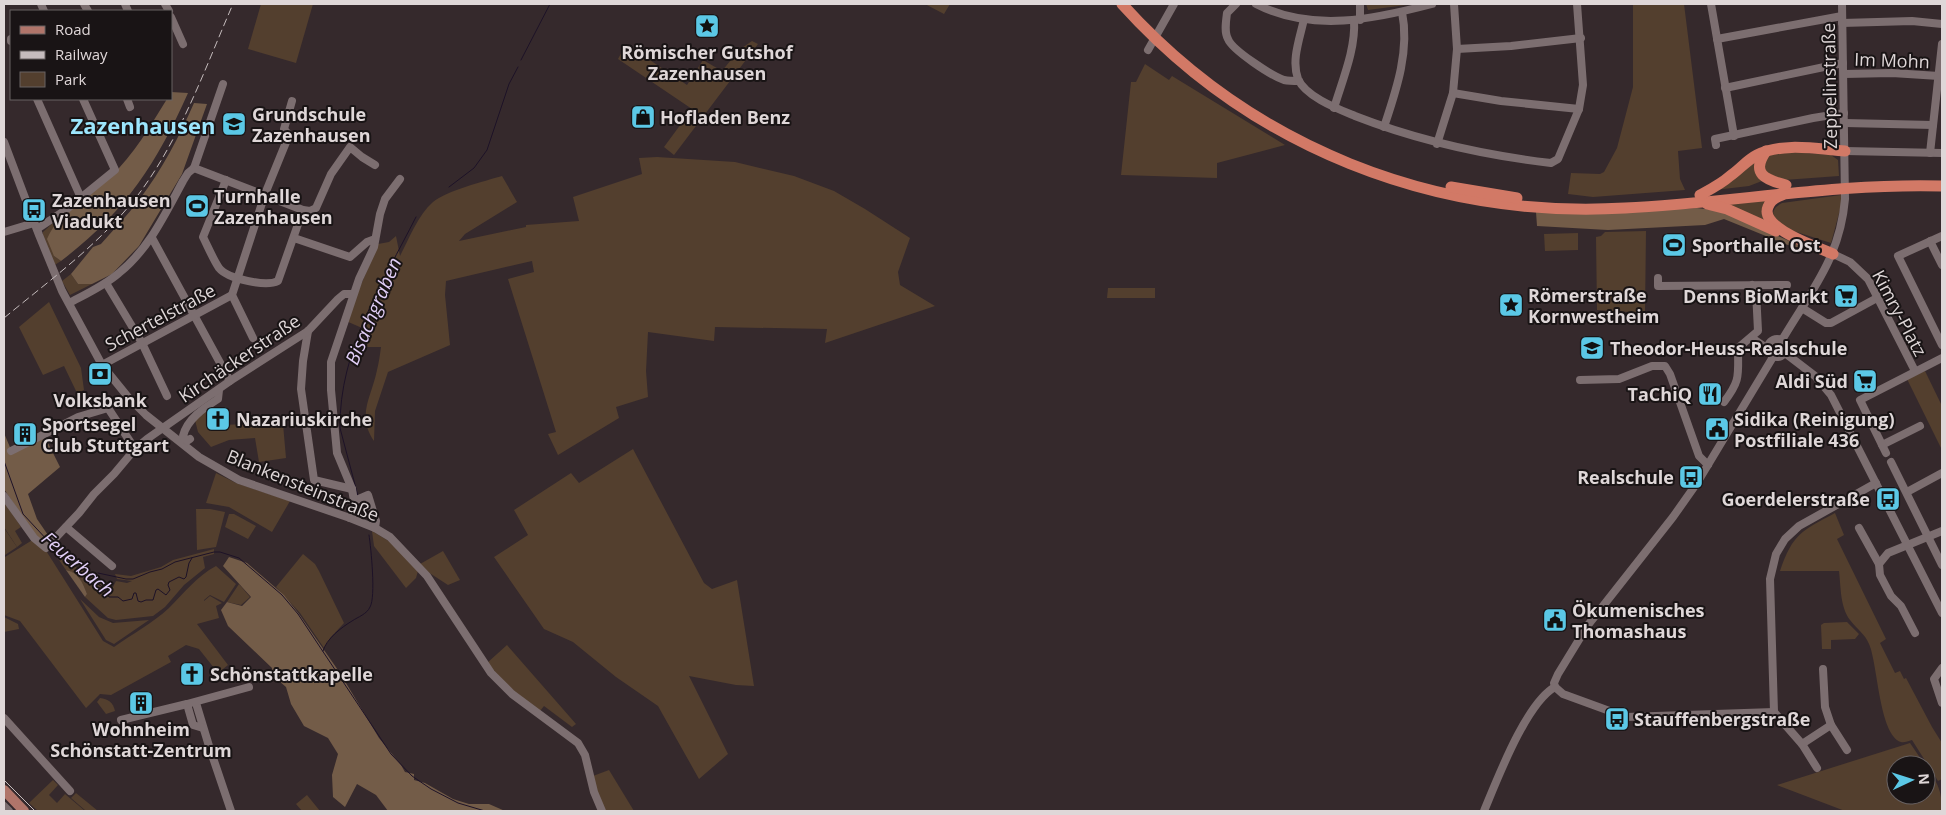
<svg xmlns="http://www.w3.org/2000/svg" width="1946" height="815" font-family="'Open Sans',sans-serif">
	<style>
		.green { fill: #533f2e }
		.forest { fill: #735c48 }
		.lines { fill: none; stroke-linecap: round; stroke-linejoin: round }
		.stream { stroke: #1d1227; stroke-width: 1 }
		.minor { stroke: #7c6e70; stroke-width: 8 }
		.major { stroke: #b0756a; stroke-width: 10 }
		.highway { stroke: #d27966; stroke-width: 11 }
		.tram { stroke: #c5bcbd; stroke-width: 1 }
		.rail { stroke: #c5bcbd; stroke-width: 1; stroke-dasharray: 8 4; stroke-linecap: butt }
		.labels { text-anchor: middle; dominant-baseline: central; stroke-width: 4; stroke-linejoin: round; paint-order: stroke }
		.poi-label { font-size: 18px; font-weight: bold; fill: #dfd7d8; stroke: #191415; text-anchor: start }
		.street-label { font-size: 18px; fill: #dfd7d8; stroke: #191415 }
		.water-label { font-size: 19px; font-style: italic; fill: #e2cff8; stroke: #191415 }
		.district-label { font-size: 22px; font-weight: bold; fill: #9ce6fd; stroke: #191415 }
	</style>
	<rect width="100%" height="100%" fill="#35292c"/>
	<!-- green -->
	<g class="green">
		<polygon points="261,4 313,4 296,63 248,49"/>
		<polygon points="925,4 950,4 944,14"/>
		<polygon points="1366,4 1406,4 1406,5 1368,10"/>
		<polygon points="1633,4 1684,4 1702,148 1678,151 1680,179 1685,190 1593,197 1568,194 1571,173 1600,174 1604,172 1617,148 1633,87"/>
		<polygon points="752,41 758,44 674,155 664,147 692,109 618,59 626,44 687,85 703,60 722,71 739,50"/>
		<polygon points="1145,64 1169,80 1172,76 1285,145 1217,163 1217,178 1121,175 1131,82 1136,82"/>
		<polygon points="1781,151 1831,155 1838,160 1839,176 1784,180 1764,172 1766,156"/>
		<polygon points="1758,156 1762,181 1749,186 1715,190"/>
		<path d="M 657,157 L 735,162 L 794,176 L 834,191 L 865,209 L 910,238 L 898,272 L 900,285 L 935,306 L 825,343 L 827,329 L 715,327 L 714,341 L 648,332 L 646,371 L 648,397 L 616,407 L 619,418 L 558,455 L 548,434 L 556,432 L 508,279 L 534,272 L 532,261 L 446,281 L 445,295 L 450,345 L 388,372 L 375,411 L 374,441 C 356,415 372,396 377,370 C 379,362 380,354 381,347 L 367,347 L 370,327 L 369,331 L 346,321 L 378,244 L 389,242 L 396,236 L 400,256 C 409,239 418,215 433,202 C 446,191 485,181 502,176 L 517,202 L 465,234 L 459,241 L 526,227 L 526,225 L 579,221 L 573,197 L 642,174 L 639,158 Z"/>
		<path d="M 1841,195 L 1841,206 L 1831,243 L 1784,228 L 1774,221 C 1772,211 1773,208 1782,203 Z"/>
		<path d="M 1768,198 C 1761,208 1761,213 1766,224 L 1723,204 Z"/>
		<polygon points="64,213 54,256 61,261 53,266 42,237 43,232"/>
		<polygon points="1646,231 1645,313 1597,310 1596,237 1601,236 1605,232"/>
		<polygon points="1578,233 1578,250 1545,251 1544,234"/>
		<polygon points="71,274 78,284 92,284 70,295 62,281"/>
		<polygon points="1108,288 1155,288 1155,298 1107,298"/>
		<polygon points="49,302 81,368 84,390 77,393 64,366 43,375 19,327"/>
		<circle cx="1777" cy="348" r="6"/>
		<polygon points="1925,371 1942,406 1942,450 1907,379"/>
		<polygon points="205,412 214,413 215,425 257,424 258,426 283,424 286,458 259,462 255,438 229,440 211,447 198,432 195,420"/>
		<polygon points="633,449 704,583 712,589 737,580 754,686 736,685 689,676 728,754 699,779 658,706 616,677 573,642 544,629 494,557 528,535 514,510 571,473 579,483"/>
		<polygon points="216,473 236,483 290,501 272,532 229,507 206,503"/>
		<polygon points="4,501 21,527 15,531 22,543 17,547 4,527"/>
		<polygon points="196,509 210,509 225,512 216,547 197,550"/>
		<path d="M 1835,513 L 1844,535 L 1837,539 L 1886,639 L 1880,643 L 1895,673 L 1900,671 L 1904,679 L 1906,678 L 1932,727 L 1942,743 L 1942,779 L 1938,781 L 1912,740 C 1908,741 1904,743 1901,742 C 1879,735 1878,664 1869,644 C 1865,634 1857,629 1850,620 C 1840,607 1841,587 1839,571 L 1780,571 C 1793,533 1802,531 1835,513 Z"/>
		<polygon points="229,514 234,514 256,526 248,539 225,527"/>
		<path d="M 4,528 L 17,547 L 5,555 L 5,557 L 34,539 L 45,549 L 103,641 L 114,647 C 132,634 153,623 169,608 C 184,593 197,576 216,566 L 236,584 L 224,602 L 210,595 L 204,600 L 204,601 L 210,596 L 222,603 L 216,606 L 219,618 L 197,624 L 228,665 L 218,673 L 199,649 L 186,645 L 168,656 L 171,662 L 111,695 L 100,694 L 86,708 L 20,621 L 4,615 Z"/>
		<polygon points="372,531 392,543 418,571 416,578 406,588 374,546"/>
		<path d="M 214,549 L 214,554 L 203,557 L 205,568 L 184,585 L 165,607 L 153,616 L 116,620 L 108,618 L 85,597 L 87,594 C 83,583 77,572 66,570 L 52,550 L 77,568 L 89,572 L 94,577 L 97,576 C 101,582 108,582 112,589 L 116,581 L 127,583 L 132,581 L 117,579 L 115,574 L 131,576 L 161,567 L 173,560 Z"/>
		<polygon points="443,551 460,580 448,585 428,572 420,564"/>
		<polygon points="303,554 315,564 319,571 344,623 331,637 324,648 300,613 276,587"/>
		<polygon points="239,584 250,597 241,605 227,602"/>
		<polygon points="80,599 99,617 113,623 149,620 114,644 106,640"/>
		<polygon points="4,617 18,624 19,629 4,632"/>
		<polygon points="1847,622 1859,634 1855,639 1831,640 1831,649 1822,649 1821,625 1824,623"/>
		<path d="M 507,645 L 576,724 L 572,727 L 544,706 L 540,711 C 521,697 501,683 487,663 Z"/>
		<path d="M 100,698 C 108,699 113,702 115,711 L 106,714 L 97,702 Z"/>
		<path d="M 1910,743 L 1925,765 L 1896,765 L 1896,795 L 1926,795 L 1926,767 C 1938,783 1942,791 1942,811 L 1845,811 L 1777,785 Z"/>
		<polygon points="609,770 634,811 605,811 600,802 593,776"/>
		<polygon points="53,780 58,785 49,795 57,803 65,794 85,811 38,811 29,803"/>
		<polygon points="76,793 98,811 86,811 71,798"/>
		<polygon points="307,795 320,811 302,811 296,804"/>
	</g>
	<!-- forest -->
	<g class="forest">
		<path d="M 171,92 L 188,93 C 156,165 124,213 61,261 L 54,256 L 47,239 C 60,210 88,198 110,177 C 134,155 150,126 167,99 L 171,99 Z"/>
		<path d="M 194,103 L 207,104 L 182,174 L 139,246 L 112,274 L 92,284 L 78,284 L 71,274 L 93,247 L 101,244 C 113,230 127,216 139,200 C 162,170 179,137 194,103 Z"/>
		<polygon points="1697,208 1722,211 1803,247 1793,247 1724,219 1705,225 1608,230 1537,226 1536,212 1617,212"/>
		<polygon points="4,433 12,452 44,435 60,467 28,494 37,519 50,538 45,543 38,540 4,489"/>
		<polygon points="229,557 247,563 284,595 299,614 340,673 379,738 401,765 405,772 414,774 414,780 425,783 453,799 469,804 489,804 505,811 388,811 376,795 357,784 345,807 333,797 332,775 338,754 328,738 304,726 291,704 286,687 271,674 272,668 228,626 221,610 227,602 242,606 251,597 223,566"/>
		<path d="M 66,570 C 78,572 83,583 87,594 L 85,597 Z"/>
	</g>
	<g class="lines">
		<!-- stream -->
		<g class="stream">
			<polyline points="521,60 550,4"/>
			<polyline points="449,187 474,168 487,150 509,84 518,67"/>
			<polyline points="4,461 23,514 49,542"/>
			<path d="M 358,496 L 340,428 C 339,351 382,284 416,217"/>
			<polyline points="54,546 68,559 76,564"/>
			<polyline points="98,573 126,579 133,579 150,572 162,569 175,562 214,552 220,552 239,558 282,595 298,614 391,754 412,776 431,789 458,803 485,811"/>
			<polyline points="95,576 98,584 104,588 109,597 118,597 123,601 132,599 134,593 136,593 138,601 141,602 146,600 153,600 156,590 158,589 166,595 170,590 168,585 169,582 179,577 184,579 186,577 189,563 192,558"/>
			<path d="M 323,651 C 326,639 342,627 352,621 C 358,617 367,614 370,607 C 376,597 371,548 369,535"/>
		</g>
		<!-- minor -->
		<g class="minor">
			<polyline points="41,4 44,11"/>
			<polyline points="84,4 88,11"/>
			<polyline points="125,4 128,11"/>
			<polyline points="165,4 169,11"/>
			<path d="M 1236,4 L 1227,13 C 1226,21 1224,32 1228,39 C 1232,50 1272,76 1284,80 C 1289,81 1294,81 1299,81"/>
			<path d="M 1256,4 C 1312,33 1375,19 1432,4"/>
			<polyline points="1360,4 1360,20"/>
			<polyline points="1711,4 1734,136"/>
			<polyline points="171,17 183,44"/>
			<path d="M 1304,19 C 1300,38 1291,60 1298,79 C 1306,97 1338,109 1355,116 C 1419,141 1483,155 1551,163 L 1558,159 L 1579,109 L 1583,85 L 1577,4"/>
			<polyline points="1842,23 1912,21 1942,24"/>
			<polyline points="11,39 11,41"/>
			<polyline points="1717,39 1842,16"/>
			<polyline points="1457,49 1511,46 1581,38"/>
			<polyline points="1148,50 1174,4"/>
			<polyline points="1844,74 1892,73 1939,76"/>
			<polyline points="1725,88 1843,63"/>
			<polyline points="1453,93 1501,101 1579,109"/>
			<polyline points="37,99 81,198"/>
			<polyline points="127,99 130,107"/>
			<path d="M 1334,108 C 1342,81 1356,49 1354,20"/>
			<polyline points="1845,123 1933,125"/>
			<path d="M 1384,127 C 1396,91 1410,51 1402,12"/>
			<polyline points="4,142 39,235 62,291 102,365 128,397 146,415 199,457 239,480 350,518 375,528 390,537 427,576 491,673 512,694 578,743 585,755 594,792 602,811"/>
			<polyline points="1437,144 1453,93 1457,49 1454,4"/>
			<polyline points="1716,145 1715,139 1813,118 1844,113"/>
			<polyline points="1845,151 1942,153"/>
			<polyline points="1930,153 1942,44"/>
			<polyline points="194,168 303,210 310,211 316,208 331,174 350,147 362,157 375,165"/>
			<polyline points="194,168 223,84"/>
			<path d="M 226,180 L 203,237 C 208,247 213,259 219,268 C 228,279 266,287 278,281 L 303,210"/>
			<polyline points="37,229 67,209 115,170 83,99"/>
			<polyline points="4,232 34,223"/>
			<polyline points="1942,236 1898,256 1942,345"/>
			<polyline points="152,238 230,381"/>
			<polyline points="294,238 350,257 367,242 375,239"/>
			<polyline points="1930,241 1942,265"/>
			<polyline points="1833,254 1850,262 1868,279 1915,371"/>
			<polyline points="1658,278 1658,286 1787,285"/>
			<polyline points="106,283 142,343 167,396"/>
			<path d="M 69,303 C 86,294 104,286 119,273 C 149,249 165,214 183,181 L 188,173 L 194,168"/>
			<polyline points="1802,308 1826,323 1831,323 1877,298"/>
			<polyline points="308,331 303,361 301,389 314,480 352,489"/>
			<polyline points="253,338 232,295 265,194 289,135 284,129 292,101"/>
			<polyline points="1752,338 1768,349"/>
			<circle cx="1777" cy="348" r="9"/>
			<path d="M 1782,340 C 1811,291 1840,258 1845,199 L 1842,4"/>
			<polyline points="1785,353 1815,376 1831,395 1942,613"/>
			<polyline points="102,365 232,295"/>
			<polyline points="1580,380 1619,379 1652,366 1665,366 1670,374 1699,456 1708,465"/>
			<path d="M 1724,402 C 1741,380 1738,375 1738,348 L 1758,331 L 1756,291 L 1752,285"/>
			<path d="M 190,439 L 187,441 L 183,436 C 187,419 204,408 218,399 L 219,390"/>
			<polyline points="1882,445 1920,426"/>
			<polyline points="11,451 78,417 108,408 135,449"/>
			<polyline points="1886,453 1860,400 1942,358"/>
			<polyline points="1891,462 1942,565"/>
			<polyline points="1907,492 1942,473"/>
			<polyline points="4,496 34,538 46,548 79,513 94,494 114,474 135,449 147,439 230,381 308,331 338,299 344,294 353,294"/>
			<polyline points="354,501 368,495 376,521 375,528"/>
			<polyline points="350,518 354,501 352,489 337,453 331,390 331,362 359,279 374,247 380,214 385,199 400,179"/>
			<polyline points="66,527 112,566"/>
			<polyline points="1859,528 1879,564"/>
			<polyline points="1915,633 1901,606 1891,596 1880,575 1879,564 1888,553 1942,531"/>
			<polyline points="1942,668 1934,679 1942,703"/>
			<polyline points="1823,669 1825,707 1831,725"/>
			<polyline points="1555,687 1554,683 1558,674 1588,625 1673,517 1697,483 1773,357"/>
			<polyline points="1555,687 1563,694 1626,717 1774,712 1802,744 1817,768"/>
			<polyline points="196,703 209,746 231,811"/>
			<polyline points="1774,712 1770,579 1776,554 1785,539 1799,526 1876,483"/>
			<polyline points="4,718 70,791"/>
			<polyline points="121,720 187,704"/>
			<polyline points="203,728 193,725 187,704 249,687"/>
			<polyline points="1802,744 1831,725 1847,750"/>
			<polyline points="4,806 9,811"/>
			<path d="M 1484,811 C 1497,780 1526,703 1555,687"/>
		</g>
		<!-- major -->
		<polyline class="major" points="4,790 24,811"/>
		<!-- highway -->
		<g class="highway">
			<path d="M 1122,4 C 1251,147 1433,219 1625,208 C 1731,203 1835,183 1942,186"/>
			<path d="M 1766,151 C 1750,174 1766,180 1786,185"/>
			<polyline points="1451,187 1517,198"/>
			<path d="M 1700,195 C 1711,189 1721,184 1730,176 C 1739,170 1747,160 1757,155 C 1783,142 1817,149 1845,151"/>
			<path d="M 1782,195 C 1776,197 1770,201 1768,207 C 1759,228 1818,247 1833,254"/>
			<polyline points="1707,204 1727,209 1776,231"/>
		</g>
		<!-- tram -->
		<polyline class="tram" points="4,780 35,811"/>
		<!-- rail -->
		<path class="rail" d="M 4,318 C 50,280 101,243 138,195 C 181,138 205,68 233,4"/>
	</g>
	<!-- icons -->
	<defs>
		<symbol id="sight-square" viewBox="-11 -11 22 22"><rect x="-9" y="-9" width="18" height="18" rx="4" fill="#5bc8e6" stroke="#191415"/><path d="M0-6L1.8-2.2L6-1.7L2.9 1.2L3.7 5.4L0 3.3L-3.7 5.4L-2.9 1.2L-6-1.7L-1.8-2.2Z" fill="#111"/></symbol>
		<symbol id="shop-square" viewBox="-11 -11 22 22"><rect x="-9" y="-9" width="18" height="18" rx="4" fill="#5bc8e6" stroke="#191415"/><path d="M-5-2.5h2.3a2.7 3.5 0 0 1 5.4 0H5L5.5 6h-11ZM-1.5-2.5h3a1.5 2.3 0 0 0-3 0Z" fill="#111"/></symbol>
		<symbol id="school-square" viewBox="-11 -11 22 22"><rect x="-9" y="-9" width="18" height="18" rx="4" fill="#5bc8e6" stroke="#191415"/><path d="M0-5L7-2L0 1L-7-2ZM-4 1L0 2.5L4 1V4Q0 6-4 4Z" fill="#111"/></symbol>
		<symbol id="stadium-square" viewBox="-11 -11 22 22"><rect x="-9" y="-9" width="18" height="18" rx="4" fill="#5bc8e6" stroke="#191415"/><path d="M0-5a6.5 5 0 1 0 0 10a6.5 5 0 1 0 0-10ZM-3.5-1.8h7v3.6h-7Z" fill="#111"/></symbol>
		<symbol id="bus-square" viewBox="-11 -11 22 22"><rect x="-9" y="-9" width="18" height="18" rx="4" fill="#5bc8e6" stroke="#191415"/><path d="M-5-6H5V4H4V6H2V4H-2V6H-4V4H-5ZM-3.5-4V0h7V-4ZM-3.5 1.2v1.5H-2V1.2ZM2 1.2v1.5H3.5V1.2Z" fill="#111"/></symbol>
		<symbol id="supermarket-square" viewBox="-11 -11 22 22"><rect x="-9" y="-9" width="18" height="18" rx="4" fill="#5bc8e6" stroke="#191415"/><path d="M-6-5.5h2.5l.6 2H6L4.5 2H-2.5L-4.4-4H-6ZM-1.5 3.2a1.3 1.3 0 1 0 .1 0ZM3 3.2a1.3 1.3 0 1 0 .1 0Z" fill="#111"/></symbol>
		<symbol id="bank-square" viewBox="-11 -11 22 22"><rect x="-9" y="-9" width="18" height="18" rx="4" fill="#5bc8e6" stroke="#191415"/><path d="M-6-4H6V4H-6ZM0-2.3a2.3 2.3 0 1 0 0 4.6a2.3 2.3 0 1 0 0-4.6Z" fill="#111"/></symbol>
		<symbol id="restaurant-square" viewBox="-11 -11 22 22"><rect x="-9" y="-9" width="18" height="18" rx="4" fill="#5bc8e6" stroke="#191415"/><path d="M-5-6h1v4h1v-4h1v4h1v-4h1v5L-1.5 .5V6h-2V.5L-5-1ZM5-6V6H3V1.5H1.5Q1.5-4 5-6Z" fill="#111"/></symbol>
		<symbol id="church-square" viewBox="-11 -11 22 22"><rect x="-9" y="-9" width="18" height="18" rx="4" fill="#5bc8e6" stroke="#191415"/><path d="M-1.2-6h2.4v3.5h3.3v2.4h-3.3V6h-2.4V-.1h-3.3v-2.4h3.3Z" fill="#111"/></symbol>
		<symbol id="civic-square" viewBox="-11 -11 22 22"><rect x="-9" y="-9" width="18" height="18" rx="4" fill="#5bc8e6" stroke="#191415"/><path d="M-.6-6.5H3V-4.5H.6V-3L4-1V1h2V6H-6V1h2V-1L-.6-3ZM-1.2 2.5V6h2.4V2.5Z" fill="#111"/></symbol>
		<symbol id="building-square" viewBox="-11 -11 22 22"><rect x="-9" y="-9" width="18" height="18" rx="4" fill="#5bc8e6" stroke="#191415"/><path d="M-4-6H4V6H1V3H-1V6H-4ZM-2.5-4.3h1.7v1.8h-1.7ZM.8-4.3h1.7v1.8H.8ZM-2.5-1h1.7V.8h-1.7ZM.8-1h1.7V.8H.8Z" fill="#111"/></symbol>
	</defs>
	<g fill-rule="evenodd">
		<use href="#sight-square" x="693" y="12" width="28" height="28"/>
		<use href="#shop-square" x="629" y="103" width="28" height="28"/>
		<use href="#school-square" x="220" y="110" width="28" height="28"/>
		<use href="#stadium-square" x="183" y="192" width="28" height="28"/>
		<use href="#bus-square" x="20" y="196" width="28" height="28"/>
		<use href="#stadium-square" x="1660" y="231" width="28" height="28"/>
		<use href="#supermarket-square" x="1832" y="282" width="28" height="28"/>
		<use href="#sight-square" x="1497" y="291" width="28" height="28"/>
		<use href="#school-square" x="1578" y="334" width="28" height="28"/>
		<use href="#bank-square" x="86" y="360" width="28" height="28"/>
		<use href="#supermarket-square" x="1851" y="367" width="28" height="28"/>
		<use href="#restaurant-square" x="1696" y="380" width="28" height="28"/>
		<use href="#church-square" x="204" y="405" width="28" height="28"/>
		<use href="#civic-square" x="1703" y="415" width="28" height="28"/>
		<use href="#building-square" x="11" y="420" width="28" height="28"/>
		<use href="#bus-square" x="1677" y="463" width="28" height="28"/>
		<use href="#bus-square" x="1874" y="485" width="28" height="28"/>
		<use href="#civic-square" x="1541" y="606" width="28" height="28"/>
		<use href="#church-square" x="178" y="660" width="28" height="28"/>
		<use href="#building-square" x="127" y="689" width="28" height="28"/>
		<use href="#bus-square" x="1603" y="705" width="28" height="28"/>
	</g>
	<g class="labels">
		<!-- poi labels -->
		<g class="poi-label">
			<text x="707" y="52" text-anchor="middle">Römischer Gutshof<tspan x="707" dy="21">Zazenhausen</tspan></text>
			<text x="252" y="114">Grundschule<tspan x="252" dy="21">Zazenhausen</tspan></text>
			<text x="660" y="117">Hofladen Benz</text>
			<text x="214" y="196">Turnhalle<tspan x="214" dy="21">Zazenhausen</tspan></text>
			<text x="52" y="200">Zazenhausen<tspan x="52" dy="21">Viadukt</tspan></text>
			<text x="1692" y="245">Sporthalle Ost</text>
			<text x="1528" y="295">Römerstraße<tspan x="1528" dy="21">Kornwestheim</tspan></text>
			<text x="1828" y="296" text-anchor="end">Denns BioMarkt</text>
			<text x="1610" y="348">Theodor-Heuss-Realschule</text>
			<text x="1848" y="381" text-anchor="end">Aldi Süd</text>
			<text x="1692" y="394" text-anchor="end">TaChiQ</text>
			<text x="100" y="400" text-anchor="middle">Volksbank</text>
			<text x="236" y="419">Nazariuskirche</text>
			<text x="1734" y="419">Sidika (Reinigung)<tspan x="1734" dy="21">Postfiliale 436</tspan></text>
			<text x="42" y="424">Sportsegel<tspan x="42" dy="21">Club Stuttgart</tspan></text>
			<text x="1674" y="477" text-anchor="end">Realschule</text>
			<text x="1870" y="499" text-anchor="end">Goerdelerstraße</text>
			<text x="1572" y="610">Ökumenisches<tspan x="1572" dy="21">Thomashaus</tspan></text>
			<text x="210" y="674">Schönstattkapelle</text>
			<text x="1634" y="719">Stauffenbergstraße</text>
			<text x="141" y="729" text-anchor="middle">Wohnheim<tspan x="141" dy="21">Schönstatt-Zentrum</tspan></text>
		</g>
		<!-- street labels -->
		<g class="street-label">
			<text transform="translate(1892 60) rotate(2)">Im Mohn</text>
			<text transform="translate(1829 86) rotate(-91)">Zeppelinstraße</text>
			<text transform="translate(1900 313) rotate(62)">Kimry-Platz</text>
			<text transform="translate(160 317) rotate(-28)">Schertelstraße</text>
			<text transform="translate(239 358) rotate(-34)">Kirchäckerstraße</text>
			<text transform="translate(303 485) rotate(22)">Blankensteinstraße</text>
		</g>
		<!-- water labels -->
		<g class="water-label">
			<text transform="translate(373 311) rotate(-67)">Bisachgraben</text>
			<text transform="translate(78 564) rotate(41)">Feuerbach</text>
		</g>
		<!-- district labels -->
		<g class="district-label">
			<text x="143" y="125">Zazenhausen</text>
		</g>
	</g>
	<!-- border -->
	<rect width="1946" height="815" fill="none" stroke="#dfd7d8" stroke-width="10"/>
	<!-- legend -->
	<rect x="10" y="10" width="162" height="90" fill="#191415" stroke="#686263"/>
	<rect x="20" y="26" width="25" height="8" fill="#b0756a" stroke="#686263"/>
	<text x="55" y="35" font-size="15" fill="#dfd7d8">Road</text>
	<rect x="20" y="51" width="25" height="8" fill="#c5bcbd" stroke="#686263"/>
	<text x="55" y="60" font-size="15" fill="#dfd7d8">Railway</text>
	<rect x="20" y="72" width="25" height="15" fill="#533f2e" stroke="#686263"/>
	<text x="55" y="85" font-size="15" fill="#dfd7d8">Park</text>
	<!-- north arrow -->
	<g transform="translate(1911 780) rotate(86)"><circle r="24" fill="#191415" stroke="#686263"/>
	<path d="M0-4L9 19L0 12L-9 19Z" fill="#5bc8e6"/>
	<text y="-8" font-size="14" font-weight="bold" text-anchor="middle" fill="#dfd7d8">N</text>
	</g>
</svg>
